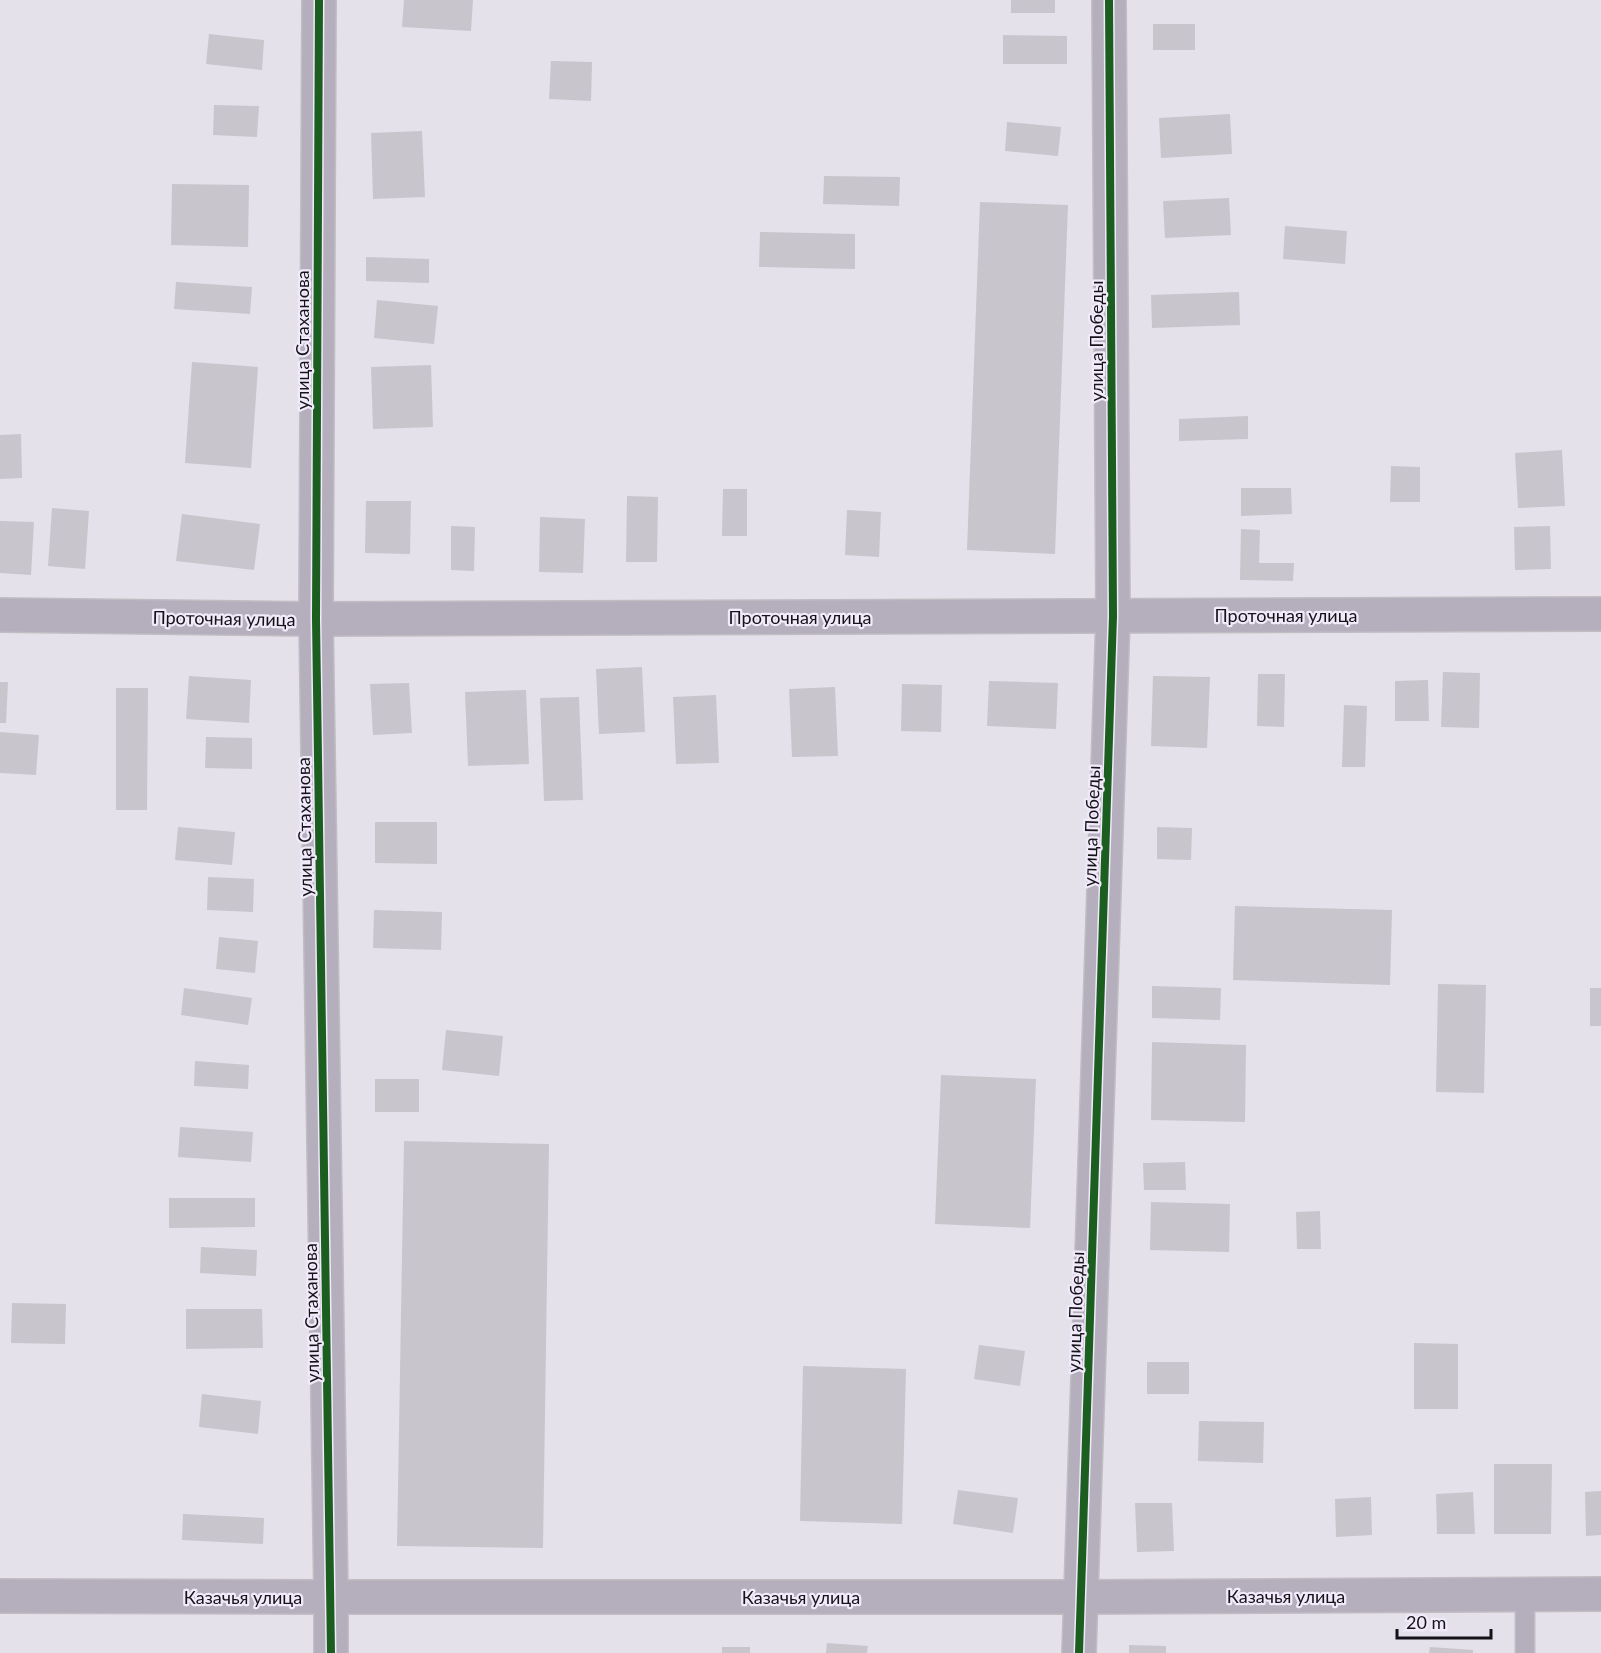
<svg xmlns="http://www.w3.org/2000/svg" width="1601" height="1653" font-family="Lato,sans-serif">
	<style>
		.building { fill: #c8c5cc }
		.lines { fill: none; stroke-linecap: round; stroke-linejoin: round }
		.service-casing { stroke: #c0bdc3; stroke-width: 21 }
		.minor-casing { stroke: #c0bdc3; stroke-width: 36 }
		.tertiary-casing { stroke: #c0bdc3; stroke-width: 36 }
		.service { stroke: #b5aebd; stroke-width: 18 }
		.minor { stroke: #b5aebd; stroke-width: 33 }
		.tertiary { stroke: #b5aebd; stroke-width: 33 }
		.cycleway-casing { stroke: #f1eafb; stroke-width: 11 }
		.cycleway { stroke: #1b5e20; stroke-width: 8 }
		.labels { text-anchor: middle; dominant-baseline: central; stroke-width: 4.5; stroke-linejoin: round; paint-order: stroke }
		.street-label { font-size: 18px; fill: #151218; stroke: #f1eafb }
	</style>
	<rect width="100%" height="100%" fill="#e5e1ea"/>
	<!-- building -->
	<g class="building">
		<polygon points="404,0 473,0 471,31 402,27"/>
		<rect x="1011" y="0" width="44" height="13"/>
		<rect x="1153" y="24" width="42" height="26"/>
		<polygon points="209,34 264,40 262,70 206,64"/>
		<polygon points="1003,35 1067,36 1067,64 1003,64"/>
		<polygon points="551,61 592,62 591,101 549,99"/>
		<polygon points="214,105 259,106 257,137 213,135"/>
		<polygon points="1230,114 1232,154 1161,158 1159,118"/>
		<polygon points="1007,122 1061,127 1058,156 1005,151"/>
		<polygon points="422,131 425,197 373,199 371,133"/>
		<polygon points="824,176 900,177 899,206 823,204"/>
		<polygon points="172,184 249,185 248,247 171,245"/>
		<polygon points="1229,198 1231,235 1165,238 1163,201"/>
		<polygon points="980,202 1068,205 1055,554 967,550"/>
		<polygon points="1285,226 1347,231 1345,264 1283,259"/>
		<polygon points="760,232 855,234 855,269 759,267"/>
		<polygon points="366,257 429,259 429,283 366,281"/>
		<polygon points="176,282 252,287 250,314 174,309"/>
		<polygon points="1239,292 1240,325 1152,328 1151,295"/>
		<polygon points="377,300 438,306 434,344 374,338"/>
		<polygon points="192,362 258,367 251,468 185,463"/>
		<polygon points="431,365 433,427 373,429 371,367"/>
		<polygon points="1248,416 1248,439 1179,441 1179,419"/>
		<polygon points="21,434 22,478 0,479 0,435"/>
		<polygon points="1562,450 1565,506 1518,508 1515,453"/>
		<polygon points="1391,466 1420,467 1420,502 1390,502"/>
		<polygon points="1241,488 1291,488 1292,514 1241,516"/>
		<polygon points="723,489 747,489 747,536 722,536"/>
		<polygon points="627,496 658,497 657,562 626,562"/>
		<polygon points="366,501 411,501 410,554 365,553"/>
		<polygon points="52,508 89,511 85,569 48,566"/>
		<polygon points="847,510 881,512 879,557 845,555"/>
		<polygon points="182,514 260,524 254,570 176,561"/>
		<polygon points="540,517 585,519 583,573 539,572"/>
		<polygon points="0,521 34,522 31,575 0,573"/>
		<polygon points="451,526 475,527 474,571 451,570"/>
		<polygon points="1550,526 1551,569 1515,570 1514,527"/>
		<polygon points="1241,529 1260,530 1259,563 1294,563 1293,581 1240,580"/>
		<polygon points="642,667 645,732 599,734 596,669"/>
		<polygon points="1443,672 1480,673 1479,728 1441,727"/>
		<polygon points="1258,674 1285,674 1284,727 1257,726"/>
		<polygon points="189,676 251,680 249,723 186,719"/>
		<polygon points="1153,676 1210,677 1207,748 1151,746"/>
		<polygon points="1428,680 1429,721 1395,721 1395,681"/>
		<polygon points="989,681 1058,683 1056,729 987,726"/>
		<polygon points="0,682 8,682 6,723 0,723"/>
		<polygon points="409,683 412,733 373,735 370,684"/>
		<polygon points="902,684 942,685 941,732 901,731"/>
		<polygon points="835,687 838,756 792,757 789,689"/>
		<polygon points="116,688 148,688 147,810 116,810"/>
		<polygon points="526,690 529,764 468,766 465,692"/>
		<polygon points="716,695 719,763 676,764 673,697"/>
		<polygon points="579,697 583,800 544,801 540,698"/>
		<polygon points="1344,705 1367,706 1365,767 1342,767"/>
		<polygon points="0,732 39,735 36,775 0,773"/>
		<polygon points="206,737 252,738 252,769 205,768"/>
		<polygon points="375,822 437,822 437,864 375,863"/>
		<polygon points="178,827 235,832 232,865 175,860"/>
		<polygon points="1157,827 1192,828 1191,860 1157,859"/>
		<polygon points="208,877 254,879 253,912 207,910"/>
		<polygon points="1235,906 1392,910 1390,985 1233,980"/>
		<polygon points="374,910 442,912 441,950 373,948"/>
		<polygon points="219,937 258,941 255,973 216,969"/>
		<polygon points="1438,984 1486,985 1484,1093 1436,1092"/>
		<polygon points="1152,986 1221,988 1220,1020 1152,1018"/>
		<polygon points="184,988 252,998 248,1025 181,1015"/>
		<rect x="1590" y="988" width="11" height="38"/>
		<polygon points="446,1030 503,1036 499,1076 442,1070"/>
		<polygon points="1152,1042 1246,1045 1245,1122 1151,1120"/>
		<polygon points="195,1061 249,1065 248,1089 194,1086"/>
		<polygon points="941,1075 1036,1079 1030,1228 935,1224"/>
		<rect x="375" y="1079" width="44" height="33"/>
		<polygon points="180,1127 253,1132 251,1162 178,1157"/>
		<polygon points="404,1141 549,1144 543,1548 397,1546"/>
		<polygon points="1185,1162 1186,1190 1144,1190 1143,1163"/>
		<polygon points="169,1198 255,1198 255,1227 169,1228"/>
		<polygon points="1151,1202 1230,1204 1229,1252 1150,1250"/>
		<polygon points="1320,1211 1321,1249 1297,1249 1296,1212"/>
		<polygon points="201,1247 257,1250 256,1276 200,1273"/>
		<polygon points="12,1303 66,1304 65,1344 11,1343"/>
		<polygon points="186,1309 262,1309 263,1348 186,1349"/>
		<polygon points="1414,1343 1458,1344 1458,1409 1414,1409"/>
		<polygon points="979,1345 1025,1351 1020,1386 974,1379"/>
		<rect x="1147" y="1362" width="42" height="32"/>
		<polygon points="803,1366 906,1369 902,1524 800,1521"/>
		<polygon points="202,1394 261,1401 258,1434 199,1427"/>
		<polygon points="1199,1421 1264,1422 1263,1463 1198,1461"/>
		<polygon points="1494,1464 1552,1464 1551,1534 1494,1534"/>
		<polygon points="958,1490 1018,1498 1013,1533 953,1524"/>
		<polygon points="1601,1491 1601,1535 1586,1536 1585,1492"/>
		<polygon points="1473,1492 1475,1534 1437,1534 1436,1494"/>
		<polygon points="1371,1497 1372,1535 1336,1537 1335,1499"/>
		<polygon points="1135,1503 1172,1503 1174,1551 1137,1552"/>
		<polygon points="183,1514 264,1518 263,1544 182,1540"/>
		<polygon points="827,1643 868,1646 867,1653 826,1653"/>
		<polygon points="1129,1645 1166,1646 1166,1653 1129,1653"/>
		<rect x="722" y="1647" width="28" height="6"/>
		<polygon points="1430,1647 1473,1650 1473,1653 1429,1653"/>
	</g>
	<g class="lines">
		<defs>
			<polyline id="service" points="1525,1595 1525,1653"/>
			<g id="minor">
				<polyline points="0,1596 331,1597 331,1653"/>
				<polyline points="1081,1597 1601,1594"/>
			</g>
			<g id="tertiary">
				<polyline points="319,0 316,619 331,1597 1081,1597"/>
				<polyline points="0,615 316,619 1601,614"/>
				<polyline points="1079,1653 1113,616 1109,0"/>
			</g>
		</defs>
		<!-- service casing -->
		<use href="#service" class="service-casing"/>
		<!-- minor casing -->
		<use href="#minor" class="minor-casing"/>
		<!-- tertiary casing -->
		<use href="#tertiary" class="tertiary-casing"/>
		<!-- service -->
		<use href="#service" class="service"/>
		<!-- minor -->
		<use href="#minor" class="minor"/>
		<!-- tertiary -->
		<use href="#tertiary" class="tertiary"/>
		<defs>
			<g id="cycleway">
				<polyline points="319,0 316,619 331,1653"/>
				<polyline points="1079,1653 1113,616 1109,0"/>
			</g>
		</defs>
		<!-- cycleway casing -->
		<use href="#cycleway" class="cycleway-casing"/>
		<!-- cycleway -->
		<use href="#cycleway" class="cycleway"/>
	</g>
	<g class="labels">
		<!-- street labels -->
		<g class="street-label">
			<text transform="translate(302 340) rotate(-90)">улица Стаханова</text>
			<text transform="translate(1096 341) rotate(-90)">улица Победы</text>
			<text x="1286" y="615">Проточная улица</text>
			<text x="800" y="617">Проточная улица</text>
			<text transform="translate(224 618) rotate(1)">Проточная улица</text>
			<text transform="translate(1091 826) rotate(-88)">улица Победы</text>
			<text transform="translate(304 827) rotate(-91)">улица Стаханова</text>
			<text transform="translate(1075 1312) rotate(-88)">улица Победы</text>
			<text transform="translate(311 1313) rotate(-91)">улица Стаханова</text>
			<text x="1286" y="1596">Казачья улица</text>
			<text x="243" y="1597">Казачья улица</text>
			<text x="801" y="1597">Казачья улица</text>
		</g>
	</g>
	<!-- scale -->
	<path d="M1397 1629v9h94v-9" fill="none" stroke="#151218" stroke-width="3"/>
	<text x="1406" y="1629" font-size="18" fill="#151218" stroke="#f1eafb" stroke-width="4.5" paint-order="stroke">20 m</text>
</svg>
